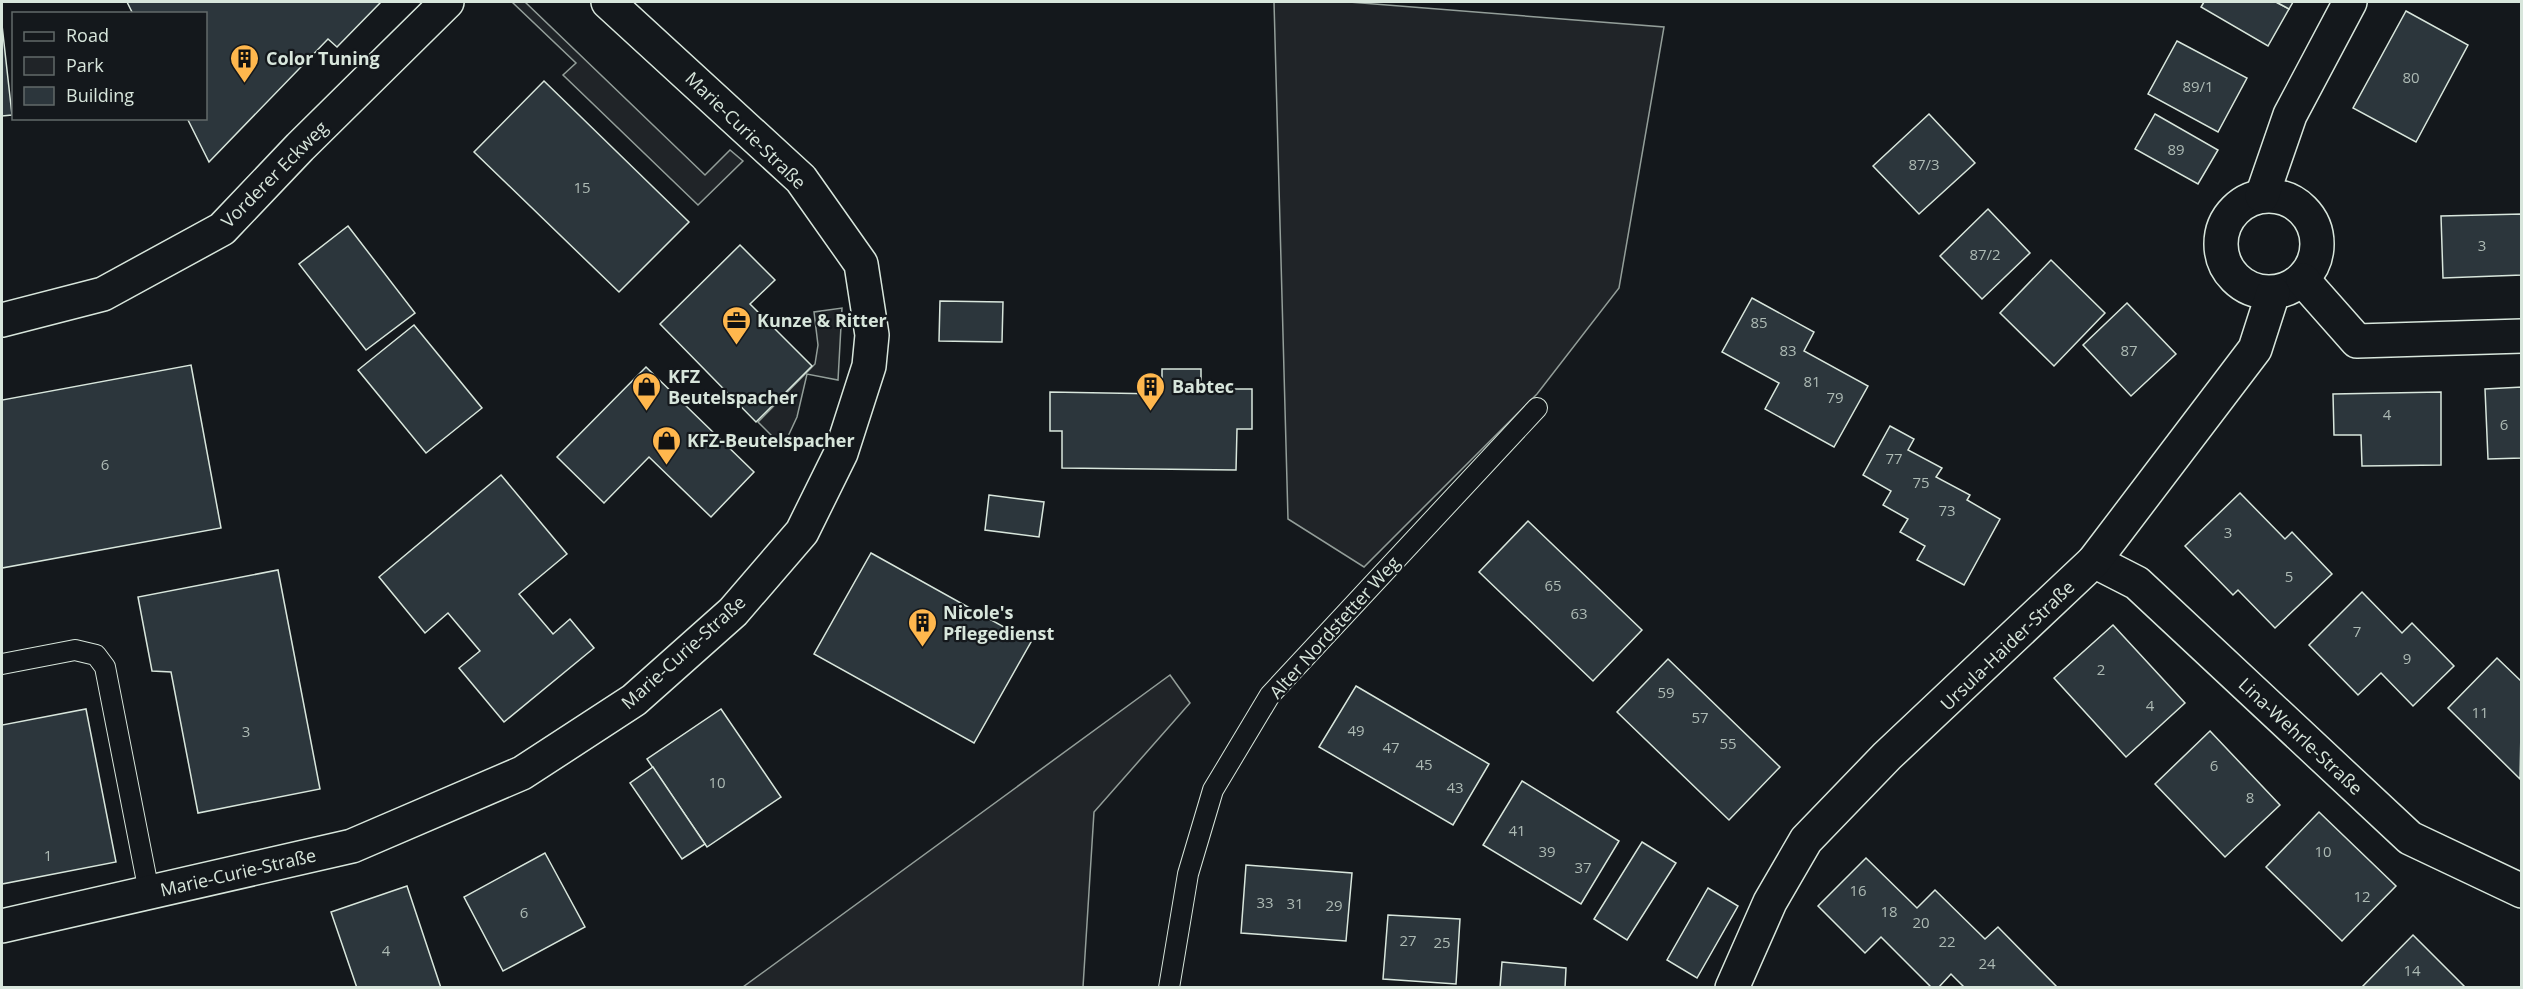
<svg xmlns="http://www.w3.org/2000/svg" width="2523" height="989" font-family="'Open Sans',sans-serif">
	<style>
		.green { fill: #202428; stroke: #939e99; stroke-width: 1.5 }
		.building { fill: #2c363c; stroke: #d8e6dc; stroke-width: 1.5 }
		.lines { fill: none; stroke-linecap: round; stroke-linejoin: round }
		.lane-casing { stroke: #d8e6dc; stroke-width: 22 }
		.street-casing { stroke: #d8e6dc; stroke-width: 36 }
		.lane { stroke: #14181c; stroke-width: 20 }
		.street { stroke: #14181c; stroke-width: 33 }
		.labels { text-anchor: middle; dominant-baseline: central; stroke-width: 4.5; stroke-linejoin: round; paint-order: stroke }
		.number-label { font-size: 15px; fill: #adbab4 }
		.poi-label { font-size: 18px; font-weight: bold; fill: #d8e6dc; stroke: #14181c; text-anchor: start }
		.street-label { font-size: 18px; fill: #d8e6dc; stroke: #14181c }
	</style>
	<rect width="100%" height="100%" fill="#14181c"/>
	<!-- green -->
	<g class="green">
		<polygon points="512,2 525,2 705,175 730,150 743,161 698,205 563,75 576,63"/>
		<polygon points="1274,2 1349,2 1664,27 1619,288 1537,394 1364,567 1288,519"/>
		<polygon points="842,308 838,380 807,374 797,417 783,447 758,422 815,364 818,345 814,312"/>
		<polygon points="1170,675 1190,703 1094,812 1083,987 743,987"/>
	</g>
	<!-- building -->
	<g class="building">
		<polygon points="127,2 381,2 337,47 328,39 209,162 187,118 206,118 206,14 133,14"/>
		<polygon points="2204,2 2276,2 2289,9 2268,46 2201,7"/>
		<polygon points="2276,2 2293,2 2289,9"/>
		<polygon points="2406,11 2468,45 2416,142 2353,108"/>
		<polygon points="2,25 12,115 2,116"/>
		<polygon points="2177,41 2247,78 2218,132 2148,94"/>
		<polygon points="544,81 689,222 619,292 474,152"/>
		<polygon points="1929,114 1975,163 1919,214 1873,166"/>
		<polygon points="2155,114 2218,150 2198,184 2135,149"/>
		<polygon points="1988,209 2030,253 1982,299 1940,256"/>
		<polygon points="2522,214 2522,275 2443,278 2441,216"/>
		<polygon points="348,226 415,313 366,350 299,264"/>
		<polygon points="740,245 775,280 750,304 812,366 756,422 660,324"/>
		<polygon points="2051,260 2105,313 2054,366 2000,313"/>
		<polygon points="1752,298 1814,332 1804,351 1868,386 1834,447 1765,409 1779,383 1722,352"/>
		<polygon points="940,301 1003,302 1002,342 939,341"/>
		<polygon points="2127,303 2176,354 2131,396 2083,345"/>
		<polygon points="414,325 482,408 426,453 358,370"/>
		<polygon points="191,365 221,528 2,568 2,400"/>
		<polygon points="646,367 754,472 711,517 649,457 604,503 557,457"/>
		<polygon points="1162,369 1201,369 1201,389 1252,389 1252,429 1237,429 1236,470 1062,468 1062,431 1050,431 1050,392 1162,394"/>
		<polygon points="2522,387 2522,458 2488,459 2485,389"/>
		<polygon points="2441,392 2441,465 2362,466 2361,435 2334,435 2333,394"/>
		<polygon points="1890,426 1914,439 1908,450 1942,468 1936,477 1970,495 1967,500 2000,519 1964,585 1917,560 1925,546 1900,532 1908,519 1883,505 1891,491 1863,475"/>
		<polygon points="501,475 567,554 519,594 553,634 570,619 594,648 504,722 459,668 480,651 448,613 425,633 379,577"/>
		<polygon points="2240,493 2285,539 2292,532 2332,574 2275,628 2238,590 2233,595 2185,546"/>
		<polygon points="989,495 1044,502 1039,537 985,530"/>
		<polygon points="1528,521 1642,630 1593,681 1479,572"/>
		<polygon points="871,553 1031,642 974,743 814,654"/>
		<polygon points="278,570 320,789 198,813 171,672 152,671 138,597"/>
		<polygon points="2362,592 2402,633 2412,623 2454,666 2413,706 2381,673 2358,695 2309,645"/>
		<polygon points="2113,625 2185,703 2126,757 2054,678"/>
		<polygon points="2497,658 2522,682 2520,779 2448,708"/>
		<polygon points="1668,659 1780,767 1729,820 1617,712"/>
		<polygon points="1356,686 1489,764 1453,825 1319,747"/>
		<polygon points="86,709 116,862 2,884 2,725"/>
		<polygon points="721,709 781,797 707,847 647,759"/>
		<polygon points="2210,731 2280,805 2225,857 2155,784"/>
		<polygon points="653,767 705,844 682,859 630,783"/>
		<polygon points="1522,781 1619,841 1581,904 1483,845"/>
		<polygon points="2319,812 2396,886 2342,941 2266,867"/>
		<polygon points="1642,842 1676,863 1627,940 1594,919"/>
		<polygon points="545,853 585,927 503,971 464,897"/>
		<polygon points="1866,858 1917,908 1935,890 1985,939 1998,927 2058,988 1965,988 1951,974 1938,988 1932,988 1881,937 1865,953 1818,906"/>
		<polygon points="1246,865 1352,873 1346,941 1241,933"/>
		<polygon points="407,886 441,988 357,988 331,912"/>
		<polygon points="1708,888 1738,906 1697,978 1667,960"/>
		<polygon points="1388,915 1460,919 1456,984 1383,979"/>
		<polygon points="2413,935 2466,988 2361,988"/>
		<polygon points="1502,962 1566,968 1565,988 1500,988"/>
	</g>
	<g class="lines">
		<defs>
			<g id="lane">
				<polyline points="2,664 75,650 96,655 105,667 149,892"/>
				<polyline points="1169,988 1188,874 1213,790 1270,695 1537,408"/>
			</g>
			<g id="street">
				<circle cx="2269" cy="244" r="48"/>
				<polyline points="2262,196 2290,115 2350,2"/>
				<polyline points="2303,280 2357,341 2522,336"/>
				<polyline points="2,320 103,294 222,229 300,147 447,2"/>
				<polyline points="2094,561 2137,583 2410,838 2522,891"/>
				<polyline points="2,926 352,846 522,773 634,700 733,612 802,532 841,453 869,366 872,335 861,264 801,179 608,2"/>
				<polyline points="1732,988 1770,902 1806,840 1887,756 2094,561 2255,349 2273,293"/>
			</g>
		</defs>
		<!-- lane casing -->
		<use href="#lane" class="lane-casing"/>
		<!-- street casing -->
		<use href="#street" class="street-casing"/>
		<!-- lane -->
		<use href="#lane" class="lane"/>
		<!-- street -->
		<use href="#street" class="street"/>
	</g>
	<!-- icons -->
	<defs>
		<symbol id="building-pin" viewBox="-11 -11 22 30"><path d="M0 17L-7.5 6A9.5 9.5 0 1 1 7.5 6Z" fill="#ffb74d" stroke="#14181c"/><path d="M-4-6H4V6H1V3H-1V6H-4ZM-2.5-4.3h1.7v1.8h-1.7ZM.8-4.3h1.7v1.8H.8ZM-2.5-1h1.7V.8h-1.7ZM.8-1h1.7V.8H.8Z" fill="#111"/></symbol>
		<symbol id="office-pin" viewBox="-11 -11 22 30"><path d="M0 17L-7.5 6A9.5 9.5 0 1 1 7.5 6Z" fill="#ffb74d" stroke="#14181c"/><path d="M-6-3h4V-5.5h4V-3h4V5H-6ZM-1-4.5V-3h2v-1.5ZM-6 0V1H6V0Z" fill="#111"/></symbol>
		<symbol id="shop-pin" viewBox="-11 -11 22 30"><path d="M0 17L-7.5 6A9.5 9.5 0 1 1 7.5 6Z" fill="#ffb74d" stroke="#14181c"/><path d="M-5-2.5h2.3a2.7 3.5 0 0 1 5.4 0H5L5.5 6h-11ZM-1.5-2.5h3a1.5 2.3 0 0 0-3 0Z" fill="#111"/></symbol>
	</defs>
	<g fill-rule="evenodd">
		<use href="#building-pin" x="228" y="42" width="33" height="45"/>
		<use href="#office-pin" x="720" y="304" width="33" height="45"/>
		<use href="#shop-pin" x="630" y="370" width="33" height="45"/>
		<use href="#building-pin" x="1134" y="370" width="33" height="45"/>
		<use href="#shop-pin" x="650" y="424" width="33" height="45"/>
		<use href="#building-pin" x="906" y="606" width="33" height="45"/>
	</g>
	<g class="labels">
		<!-- number labels -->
		<g class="number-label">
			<text x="2411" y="77">80</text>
			<text x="2198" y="86">89/1</text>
			<text x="2176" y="149">89</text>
			<text x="1924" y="164">87/3</text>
			<text x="582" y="187">15</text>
			<text x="2482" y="245">3</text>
			<text x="1985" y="254">87/2</text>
			<text x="1759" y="322">85</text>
			<text x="1788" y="350">83</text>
			<text x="2129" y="350">87</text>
			<text x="1812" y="381">81</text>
			<text x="1835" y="397">79</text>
			<text x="2387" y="414">4</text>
			<text x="2504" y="424">6</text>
			<text x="1894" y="458">77</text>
			<text x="105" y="464">6</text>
			<text x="1921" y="482">75</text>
			<text x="1947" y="510">73</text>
			<text x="2228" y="532">3</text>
			<text x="2289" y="576">5</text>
			<text x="1553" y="585">65</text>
			<text x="1579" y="613">63</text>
			<text x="2357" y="631">7</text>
			<text x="2407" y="658">9</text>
			<text x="2101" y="669">2</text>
			<text x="1666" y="692">59</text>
			<text x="2150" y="705">4</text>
			<text x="2480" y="712">11</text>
			<text x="1700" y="717">57</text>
			<text x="1356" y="730">49</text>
			<text x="246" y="731">3</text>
			<text x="1728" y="743">55</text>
			<text x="1391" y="747">47</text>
			<text x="1424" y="764">45</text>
			<text x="2214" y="765">6</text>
			<text x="717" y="782">10</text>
			<text x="1455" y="787">43</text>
			<text x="2250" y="797">8</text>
			<text x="1517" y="830">41</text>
			<text x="1547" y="851">39</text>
			<text x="2323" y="851">10</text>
			<text x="48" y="855">1</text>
			<text x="1583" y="867">37</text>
			<text x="1858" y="890">16</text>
			<text x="2362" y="896">12</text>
			<text x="1265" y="902">33</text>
			<text x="1295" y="903">31</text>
			<text x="1334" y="905">29</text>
			<text x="1889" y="911">18</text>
			<text x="524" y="912">6</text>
			<text x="1921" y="922">20</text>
			<text x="1408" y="940">27</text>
			<text x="1947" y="941">22</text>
			<text x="1442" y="942">25</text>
			<text x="386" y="950">4</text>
			<text x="1987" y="963">24</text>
			<text x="2412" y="970">14</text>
		</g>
		<!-- poi labels -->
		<g class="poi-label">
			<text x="266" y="58">Color Tuning</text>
			<text x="757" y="320">Kunze &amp; Ritter</text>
			<text x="668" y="376">KFZ<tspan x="668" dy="21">Beutelspacher</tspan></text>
			<text x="1172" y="386">Babtec</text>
			<text x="687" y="440">KFZ-Beutelspacher</text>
			<text x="943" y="612">Nicole's<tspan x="943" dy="21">Pflegedienst</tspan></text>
		</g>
		<!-- street labels -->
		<g class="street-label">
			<text transform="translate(746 130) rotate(44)">Marie-Curie-Straße</text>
			<text transform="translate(274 174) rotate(-45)">Vorderer Eckweg</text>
			<text transform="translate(1334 627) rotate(-48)">Alter Nordstetter Weg</text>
			<text transform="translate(2007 645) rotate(-44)">Ursula-Haider-Straße</text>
			<text transform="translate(683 652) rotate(-42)">Marie-Curie-Straße</text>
			<text transform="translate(2301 736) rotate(43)">Lina-Wehrle-Straße</text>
			<text transform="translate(238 872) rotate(-13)">Marie-Curie-Straße</text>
		</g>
	</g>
	<!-- border -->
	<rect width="2523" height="989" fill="none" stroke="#d8e6dc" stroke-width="6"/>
	<!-- legend -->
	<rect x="12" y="12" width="195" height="108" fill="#14181c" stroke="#626a69" stroke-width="1.5"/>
	<rect x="24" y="32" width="30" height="9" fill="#14181c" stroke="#626a69" stroke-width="1.5"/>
	<text x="66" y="42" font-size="18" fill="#d8e6dc">Road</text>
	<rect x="24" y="57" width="30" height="18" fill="#202428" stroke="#626a69" stroke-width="1.5"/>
	<text x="66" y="72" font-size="18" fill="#d8e6dc">Park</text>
	<rect x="24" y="87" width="30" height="18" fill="#2c363c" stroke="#626a69" stroke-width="1.5"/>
	<text x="66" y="102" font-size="18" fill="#d8e6dc">Building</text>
</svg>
